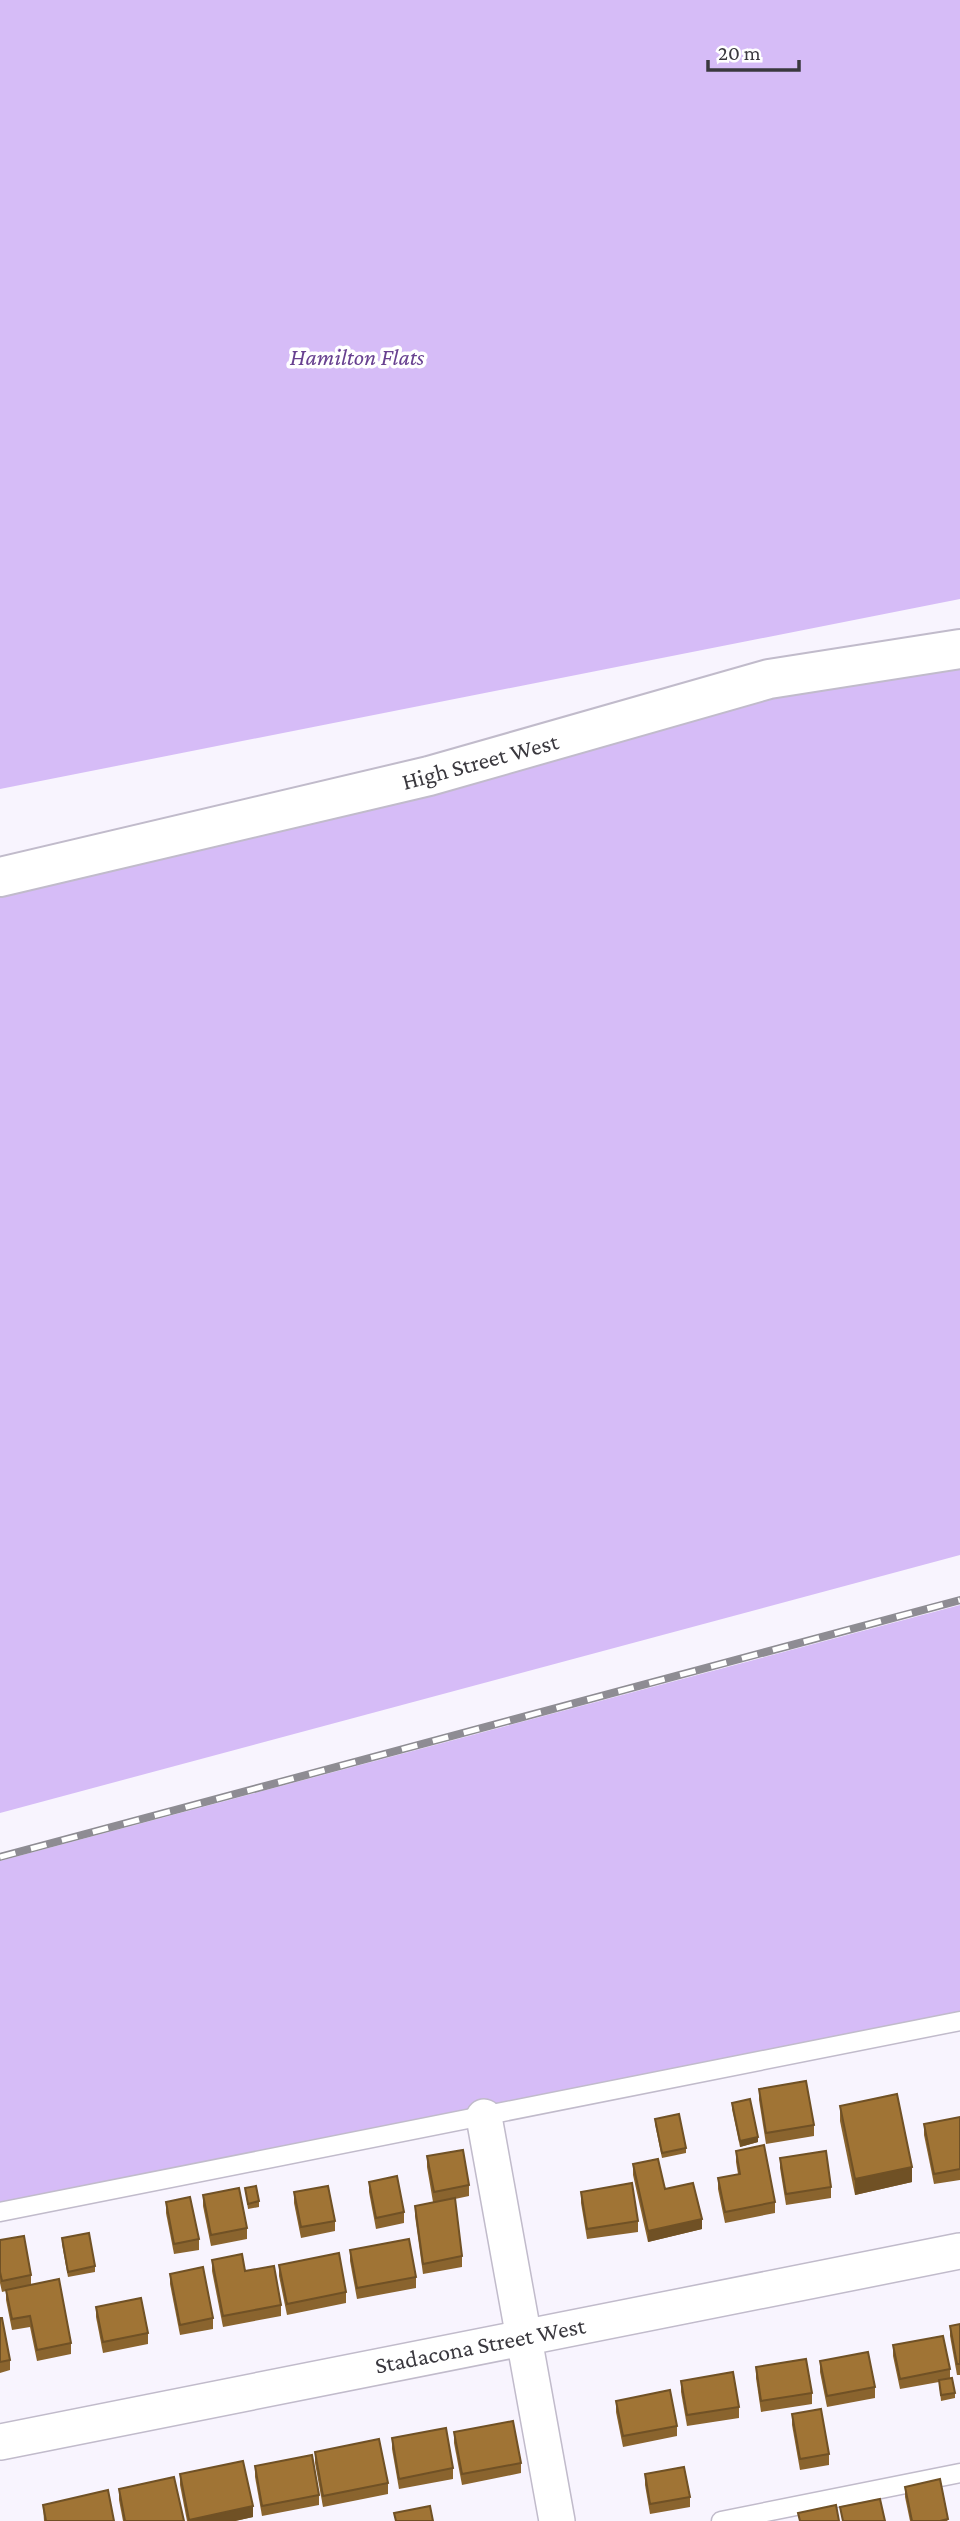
<svg xmlns="http://www.w3.org/2000/svg" width="960" height="2521" font-family="'Crimson Pro',serif">
	<style>
		.green { fill: #d6bcf7 }
		.lines { fill: none; stroke-linecap: round; stroke-linejoin: round }
		.lane-casing { stroke: #c1bbcb; stroke-width: 21 }
		.street-casing { stroke: #c1bbcb; stroke-width: 38 }
		.secondary-casing { stroke: #c1bbcb; stroke-width: 42 }
		.lane { stroke: #fff; stroke-width: 18 }
		.street { stroke: #fff; stroke-width: 35 }
		.secondary { stroke: #fff; stroke-width: 38 }
		.rail-casing { stroke: #8e8c93; stroke-width: 8 }
		.rail { stroke: #fff; stroke-width: 5; stroke-dasharray: 16; stroke-linecap: butt }
		.wall { fill: #8a642e }
		.shaded-wall { fill: #705125 }
		.building { fill: #a07435; stroke: #705125; stroke-width: 2 }
		.labels { text-anchor: middle; dominant-baseline: central; stroke-width: 7; stroke-linejoin: round; paint-order: stroke }
		.park-label { font-size: 24px; font-style: italic; fill: #684190; stroke: #fff }
		.street-label { font-size: 24px; fill: #3a383e; stroke: #fff }
	</style>
	<rect width="100%" height="100%" fill="#f8f4fe"/>
	<!-- green -->
	<g class="green">
		<polygon points="0,0 960,0 960,599 0,789"/>
		<polygon points="960,653 960,1555 0,1813 0,882"/>
		<polygon points="960,1605 960,2021 0,2212 0,1861"/>
	</g>
	<g class="lines">
		<defs>
			<g id="lane">
				<polyline points="0,2212 960,2021"/>
				<polyline points="721,2521 960,2473"/>
			</g>
			<g id="street">
				<polyline points="484,2117 557,2521"/>
				<polyline points="0,2442 960,2251"/>
			</g>
			<polyline id="secondary" points="0,877 429,776 769,679 960,649"/>
		</defs>
		<!-- lane casing -->
		<use href="#lane" class="lane-casing"/>
		<!-- street casing -->
		<use href="#street" class="street-casing"/>
		<!-- secondary casing -->
		<use href="#secondary" class="secondary-casing"/>
		<!-- lane -->
		<use href="#lane" class="lane"/>
		<!-- street -->
		<use href="#street" class="street"/>
		<!-- secondary -->
		<use href="#secondary" class="secondary"/>
		<defs>
			<polyline id="rail" points="0,1857 960,1600"/>
		</defs>
		<!-- rail casing -->
		<use href="#rail" class="rail-casing"/>
		<!-- rail -->
		<use href="#rail" class="rail"/>
	</g>
	<!-- wall -->
	<g class="wall">
		<polygon points="759,2089 814,2125 814,2136 766,2144 759,2100"/>
		<polygon points="732,2103 758,2142 740,2147 732,2109"/>
		<polygon points="840,2106 912,2182 855,2195 840,2121"/>
		<polygon points="960,2117 960,2180 934,2184 924,2135 924,2124"/>
		<polygon points="655,2119 686,2148 686,2153 662,2158 655,2124"/>
		<polygon points="736,2151 775,2202 775,2213 725,2223 718,2189 718,2178 738,2174 736,2162"/>
		<polygon points="427,2156 469,2185 469,2196 455,2199 462,2256 462,2267 423,2274 415,2216 415,2206 433,2202 427,2167"/>
		<polygon points="780,2158 831,2187 831,2198 786,2205 780,2168"/>
		<polygon points="633,2164 665,2189 702,2229 648,2242 633,2175"/>
		<polygon points="369,2182 404,2212 404,2223 376,2229 369,2192"/>
		<polygon points="245,2188 259,2201 259,2207 248,2209"/>
		<polygon points="294,2192 335,2221 335,2231 301,2238 294,2203"/>
		<polygon points="581,2192 638,2221 638,2232 587,2239 581,2203"/>
		<polygon points="203,2195 247,2228 247,2239 211,2246 203,2206"/>
		<polygon points="166,2202 199,2239 199,2250 174,2254 166,2213"/>
		<polygon points="62,2238 95,2266 95,2272 68,2277 62,2244"/>
		<polygon points="0,2240 31,2275 31,2285 71,2343 71,2354 37,2361 30,2327 12,2330 6,2300 6,2291 2,2292 0,2283"/>
		<polygon points="350,2250 416,2277 416,2288 357,2299 350,2261"/>
		<polygon points="212,2260 245,2271 281,2305 281,2316 223,2327 212,2271"/>
		<polygon points="279,2265 346,2292 346,2303 287,2315 279,2276"/>
		<polygon points="170,2274 213,2318 213,2329 180,2335 170,2284"/>
		<polygon points="96,2307 148,2333 148,2344 103,2353 96,2317"/>
		<polygon points="0,2318 10,2360 10,2370 0,2373"/>
		<polygon points="960,2324 960,2375 957,2375 950,2336 950,2326"/>
		<polygon points="893,2345 950,2369 950,2378 955,2393 955,2398 941,2401 939,2382 900,2389 893,2356"/>
		<polygon points="820,2361 875,2387 875,2398 827,2407 820,2372"/>
		<polygon points="756,2367 812,2393 812,2404 761,2412 756,2378"/>
		<polygon points="681,2381 739,2407 739,2418 687,2426 681,2392"/>
		<polygon points="616,2401 677,2426 677,2436 623,2447 616,2412"/>
		<polygon points="792,2414 829,2454 829,2465 800,2470 792,2425"/>
		<polygon points="454,2432 521,2463 521,2473 462,2485 454,2443"/>
		<polygon points="392,2438 453,2468 453,2479 399,2489 392,2449"/>
		<polygon points="315,2452 388,2483 388,2494 323,2507 315,2463"/>
		<polygon points="255,2466 319,2495 319,2505 262,2516 255,2477"/>
		<polygon points="180,2474 253,2517 235,2521 187,2521 180,2485"/>
		<polygon points="645,2474 690,2497 690,2507 650,2514 645,2485"/>
		<polygon points="905,2487 948,2521 910,2521 905,2497"/>
		<polygon points="119,2489 184,2521 123,2521 119,2500"/>
		<polygon points="43,2505 114,2521 44,2521"/>
	</g>
	<!-- shaded-wall -->
	<g class="shaded-wall">
		<polygon points="758,2137 758,2142 740,2147 740,2141"/>
		<polygon points="912,2167 912,2182 855,2195 855,2179"/>
		<polygon points="702,2219 702,2229 648,2242 648,2231"/>
		<polygon points="253,2506 253,2517 235,2521 189,2521 189,2520"/>
	</g>
	<!-- building -->
	<g class="building">
		<polygon points="806,2081 814,2125 766,2133 759,2089"/>
		<polygon points="897,2094 912,2167 855,2179 840,2106"/>
		<polygon points="750,2099 758,2137 740,2141 732,2103"/>
		<polygon points="679,2114 686,2148 662,2153 655,2119"/>
		<polygon points="960,2117 960,2169 934,2174 924,2124"/>
		<polygon points="764,2145 775,2202 725,2212 718,2178 740,2174 736,2151"/>
		<polygon points="463,2150 469,2185 434,2192 427,2156"/>
		<polygon points="826,2151 831,2187 786,2194 780,2158"/>
		<polygon points="658,2159 665,2189 693,2183 702,2219 648,2231 633,2164"/>
		<polygon points="397,2176 404,2212 376,2218 369,2182"/>
		<polygon points="632,2183 638,2221 587,2229 581,2192"/>
		<polygon points="256,2186 259,2201 248,2204 245,2188"/>
		<polygon points="328,2186 335,2221 301,2227 294,2192"/>
		<polygon points="239,2188 247,2228 211,2235 203,2195"/>
		<polygon points="190,2197 199,2239 174,2244 166,2202"/>
		<polygon points="455,2198 462,2256 423,2264 415,2206"/>
		<polygon points="89,2233 95,2266 68,2272 62,2238"/>
		<polygon points="24,2236 31,2275 2,2281 0,2272 0,2240"/>
		<polygon points="409,2239 416,2277 357,2288 350,2250"/>
		<polygon points="339,2253 346,2292 287,2304 279,2265"/>
		<polygon points="242,2254 245,2271 274,2266 281,2305 223,2316 212,2260"/>
		<polygon points="203,2267 213,2318 180,2325 170,2274"/>
		<polygon points="59,2279 71,2343 37,2350 30,2316 12,2319 6,2290"/>
		<polygon points="141,2298 148,2333 103,2342 96,2307"/>
		<polygon points="0,2318 2,2318 10,2360 0,2362"/>
		<polygon points="960,2324 960,2364 957,2364 950,2326"/>
		<polygon points="943,2336 950,2369 900,2379 893,2345"/>
		<polygon points="868,2352 875,2387 827,2396 820,2361"/>
		<polygon points="806,2359 812,2393 761,2401 756,2367"/>
		<polygon points="733,2372 739,2407 687,2415 681,2381"/>
		<polygon points="952,2378 955,2393 941,2395 939,2380"/>
		<polygon points="670,2390 677,2426 623,2436 616,2401"/>
		<polygon points="821,2409 829,2454 800,2459 792,2414"/>
		<polygon points="513,2421 521,2463 462,2474 454,2432"/>
		<polygon points="446,2428 453,2468 399,2479 392,2438"/>
		<polygon points="379,2439 388,2483 323,2496 315,2452"/>
		<polygon points="312,2455 319,2495 262,2506 255,2466"/>
		<polygon points="243,2461 253,2506 189,2520 180,2474"/>
		<polygon points="684,2467 690,2497 650,2504 645,2474"/>
		<polygon points="174,2477 184,2521 125,2521 119,2489"/>
		<polygon points="940,2479 948,2519 940,2521 912,2521 905,2487"/>
		<polygon points="108,2490 114,2521 46,2521 43,2505"/>
		<polygon points="880,2499 885,2521 843,2521 840,2507"/>
		<polygon points="836,2505 839,2521 800,2521 798,2513"/>
		<polygon points="430,2506 433,2521 396,2521 394,2513"/>
	</g>
	<g class="labels">
		<!-- park labels -->
		<g class="park-label">
			<text x="357" y="356">Hamilton Flats</text>
		</g>
		<!-- street labels -->
		<g class="street-label">
			<text transform="translate(480 761) rotate(-15)">High Street West</text>
			<text transform="translate(480 2345) rotate(-11)">Stadacona Street West</text>
		</g>
	</g>
	<!-- scale -->
	<path d="M708 60v10h91v-10" fill="none" stroke="#3a383e" stroke-width="3.5"/>
	<text x="718" y="60" font-size="21" fill="#3a383e" stroke="#ffffff" stroke-width="5" paint-order="stroke">20 m</text>
</svg>
